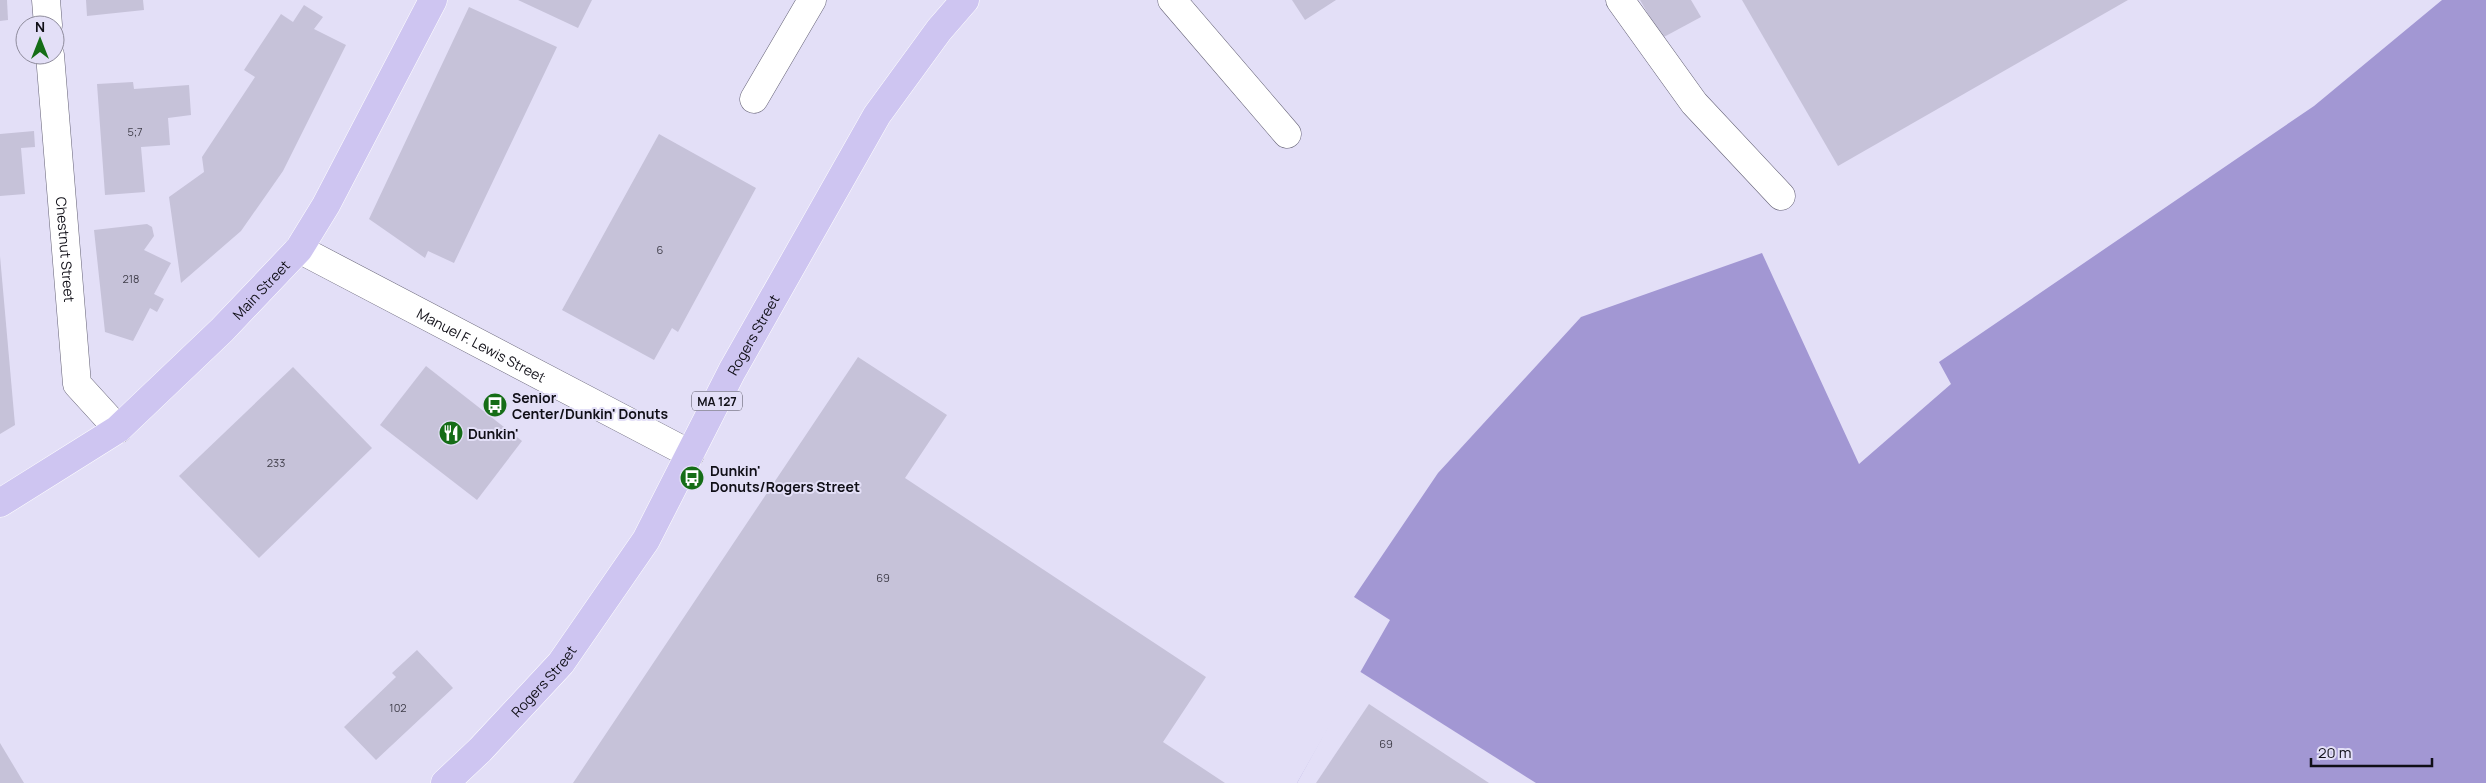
<svg xmlns="http://www.w3.org/2000/svg" width="2486" height="783" font-family="Manrope,sans-serif">
	<style>
		.water { fill: #a297d3 }
		.pier { fill: #e3dff7 }
		.building { fill: #c6c2d9 }
		.lines { fill: none; stroke-linecap: round; stroke-linejoin: round }
		.minor-casing { stroke: #646175; stroke-width: 29 }
		.major-casing { stroke: #fff; stroke-width: 29 }
		.minor { stroke: #fff; stroke-width: 28 }
		.major { stroke: #cec5f1; stroke-width: 28 }
		.labels { text-anchor: middle; dominant-baseline: central; stroke-width: 4; stroke-linejoin: round; paint-order: stroke }
		.number-label { font-size: 11px; fill: #3e3c48 }
		.shield { fill: #e3dff7; stroke: #4f4d5a; stroke-width: 1 }
		.shield-label { font-size: 12px; font-weight: bold; fill: #100f17 }
		.street-label { font-size: 14px; fill: #100f17; stroke: #e3dff7 }
		.poi-label { font-size: 14px; font-weight: bold; fill: #100f17; stroke: #e3dff7; text-anchor: start }
	</style>
	<rect width="100%" height="100%" fill="#e3dff7"/>
	<!-- water -->
	<polygon class="water" points="2442,0 2486,0 2486,783 1297,783 1390,620 1354,597 1438,473 1581,317 1762,253 1859,464 1951,384 1939,362 2314,106"/>
	<!-- pier -->
	<polygon class="pier" points="1359,671 1536,783 1297,783"/>
	<!-- building -->
	<g class="building">
		<polygon points="0,0 7,0 8,20 0,21"/>
		<polygon points="86,0 143,0 144,10 87,16"/>
		<polygon points="518,0 592,0 578,28"/>
		<polygon points="1292,0 1336,0 1305,20"/>
		<polygon points="1640,0 1691,0 1701,17 1662,38"/>
		<polygon points="1742,0 2128,0 1838,166"/>
		<polygon points="304,5 323,17 314,29 346,45 283,171 241,231 181,283 169,197 204,172 202,157 255,77 244,70 281,14 293,22"/>
		<polygon points="469,7 557,47 454,263 428,251 425,258 369,219"/>
		<polygon points="133,82 134,89 189,85 191,115 168,118 170,145 141,147 145,192 105,195 97,84"/>
		<polygon points="34,131 35,147 21,148 25,194 0,196 0,134"/>
		<polygon points="659,134 756,188 678,332 672,328 654,360 562,310"/>
		<polygon points="147,224 152,227 154,236 144,250 171,263 154,294 164,299 157,312 150,308 133,341 105,332 94,230"/>
		<polygon points="0,256 15,425 0,434"/>
		<polygon points="858,357 947,415 905,478 1206,677 1163,742 1225,783 573,783"/>
		<polygon points="426,366 522,441 477,500 380,425"/>
		<polygon points="293,367 372,448 259,558 179,476"/>
		<polygon points="417,650 453,688 376,760 344,727 396,677 392,673"/>
		<polygon points="1369,704 1489,783 1316,783"/>
		<polygon points="0,743 24,783 0,783"/>
	</g>
	<g class="lines">
		<defs>
			<g id="minor">
				<polyline points="46,0 48,25"/>
				<polyline points="1172,0 1287,134"/>
				<polyline points="1620,0 1694,103 1781,196"/>
				<path id="s1" d="M 50,55 L 77,384 L 118,429"/>
				<polyline points="754,99 812,0"/>
				<path id="s2" d="M 299,249 L 690,454"/>
			</g>
			<g id="major">
				<path id="s3" d="M 0,503 L 118,429 L 222,330 L 299,249 L 326,205 L 433,0"/>
				<path id="s4" d="M 445,783 L 480,750 L 561,663 L 646,540 L 732,371 L 877,115 L 939,30 L 965,0"/>
			</g>
		</defs>
		<!-- minor casing -->
		<use href="#minor" class="minor-casing"/>
		<!-- major casing -->
		<use href="#major" class="major-casing"/>
		<!-- minor -->
		<use href="#minor" class="minor"/>
		<!-- major -->
		<use href="#major" class="major"/>
	</g>
	<!-- icons -->
	<defs>
		<symbol id="bus-disc" viewBox="-11 -11 22 22"><circle r="9.5" fill="#156d17" stroke="#e3dff7"/><path d="M-5-6H5V4H4V6H2V4H-2V6H-4V4H-5ZM-3.5-4V0h7V-4ZM-3.5 1.2v1.5H-2V1.2ZM2 1.2v1.5H3.5V1.2Z" fill="#fff"/></symbol>
		<symbol id="restaurant-disc" viewBox="-11 -11 22 22"><circle r="9.5" fill="#156d17" stroke="#e3dff7"/><path d="M-5-6h1v4h1v-4h1v4h1v-4h1v5L-1.5 .5V6h-2V.5L-5-1ZM5-6V6H3V1.5H1.5Q1.5-4 5-6Z" fill="#fff"/></symbol>
	</defs>
	<g fill-rule="evenodd">
		<use href="#bus-disc" x="481" y="391" width="28" height="28"/>
		<use href="#restaurant-disc" x="437" y="419" width="28" height="28"/>
		<use href="#bus-disc" x="678" y="464" width="28" height="28"/>
	</g>
	<g class="labels">
		<!-- number labels -->
		<g class="number-label">
			<text x="135" y="131">5;7</text>
			<text x="660" y="249">6</text>
			<text x="131" y="278">218</text>
			<text x="276" y="462">233</text>
			<text x="883" y="577">69</text>
			<text x="398" y="707">102</text>
			<text x="1386" y="743">69</text>
		</g>
		<!-- shield labels -->
		<rect class="shield" x="692" y="391.5" width="50" height="19" rx="4"/>
		<g class="shield-label">
			<text x="717" y="401">MA 127</text>
		</g>
		<!-- street labels -->
		<g class="street-label">
			<text stroke="none"><textPath href="#s1" startOffset="195">Chestnut Street</textPath></text>
			<text stroke="none"><textPath href="#s3" startOffset="339">Main Street</textPath></text>
			<text stroke="none"><textPath href="#s4" startOffset="548">Rogers Street</textPath></text>
			<text stroke="none"><textPath href="#s2" startOffset="206">Manuel F. Lewis Street</textPath></text>
			<text stroke="none"><textPath href="#s4" startOffset="142">Rogers Street</textPath></text>
		</g>
		<!-- poi labels -->
		<g class="poi-label">
			<text x="512" y="397">Senior<tspan x="512" dy="16">Center/Dunkin' Donuts</tspan></text>
			<text x="468" y="433">Dunkin'</text>
			<text x="710" y="470">Dunkin'<tspan x="710" dy="16">Donuts/Rogers Street</tspan></text>
		</g>
	</g>
	<!-- north arrow -->
	<g transform="translate(40 40)"><circle r="24" fill="#e3dff7" stroke="#8f8c9d"/>
	<path d="M0-4L9 19L0 12L-9 19Z" fill="#156d17"/>
	<text y="-8" font-size="14" font-weight="bold" text-anchor="middle" fill="#100f17">N</text>
	</g>
	<!-- scale -->
	<path d="M2311 758v8h121v-8" fill="none" stroke="#100f17" stroke-width="2.5"/>
	<text x="2318" y="758" font-size="15" fill="#100f17" stroke="#e3dff7" stroke-width="4" paint-order="stroke">20 m</text>
</svg>
